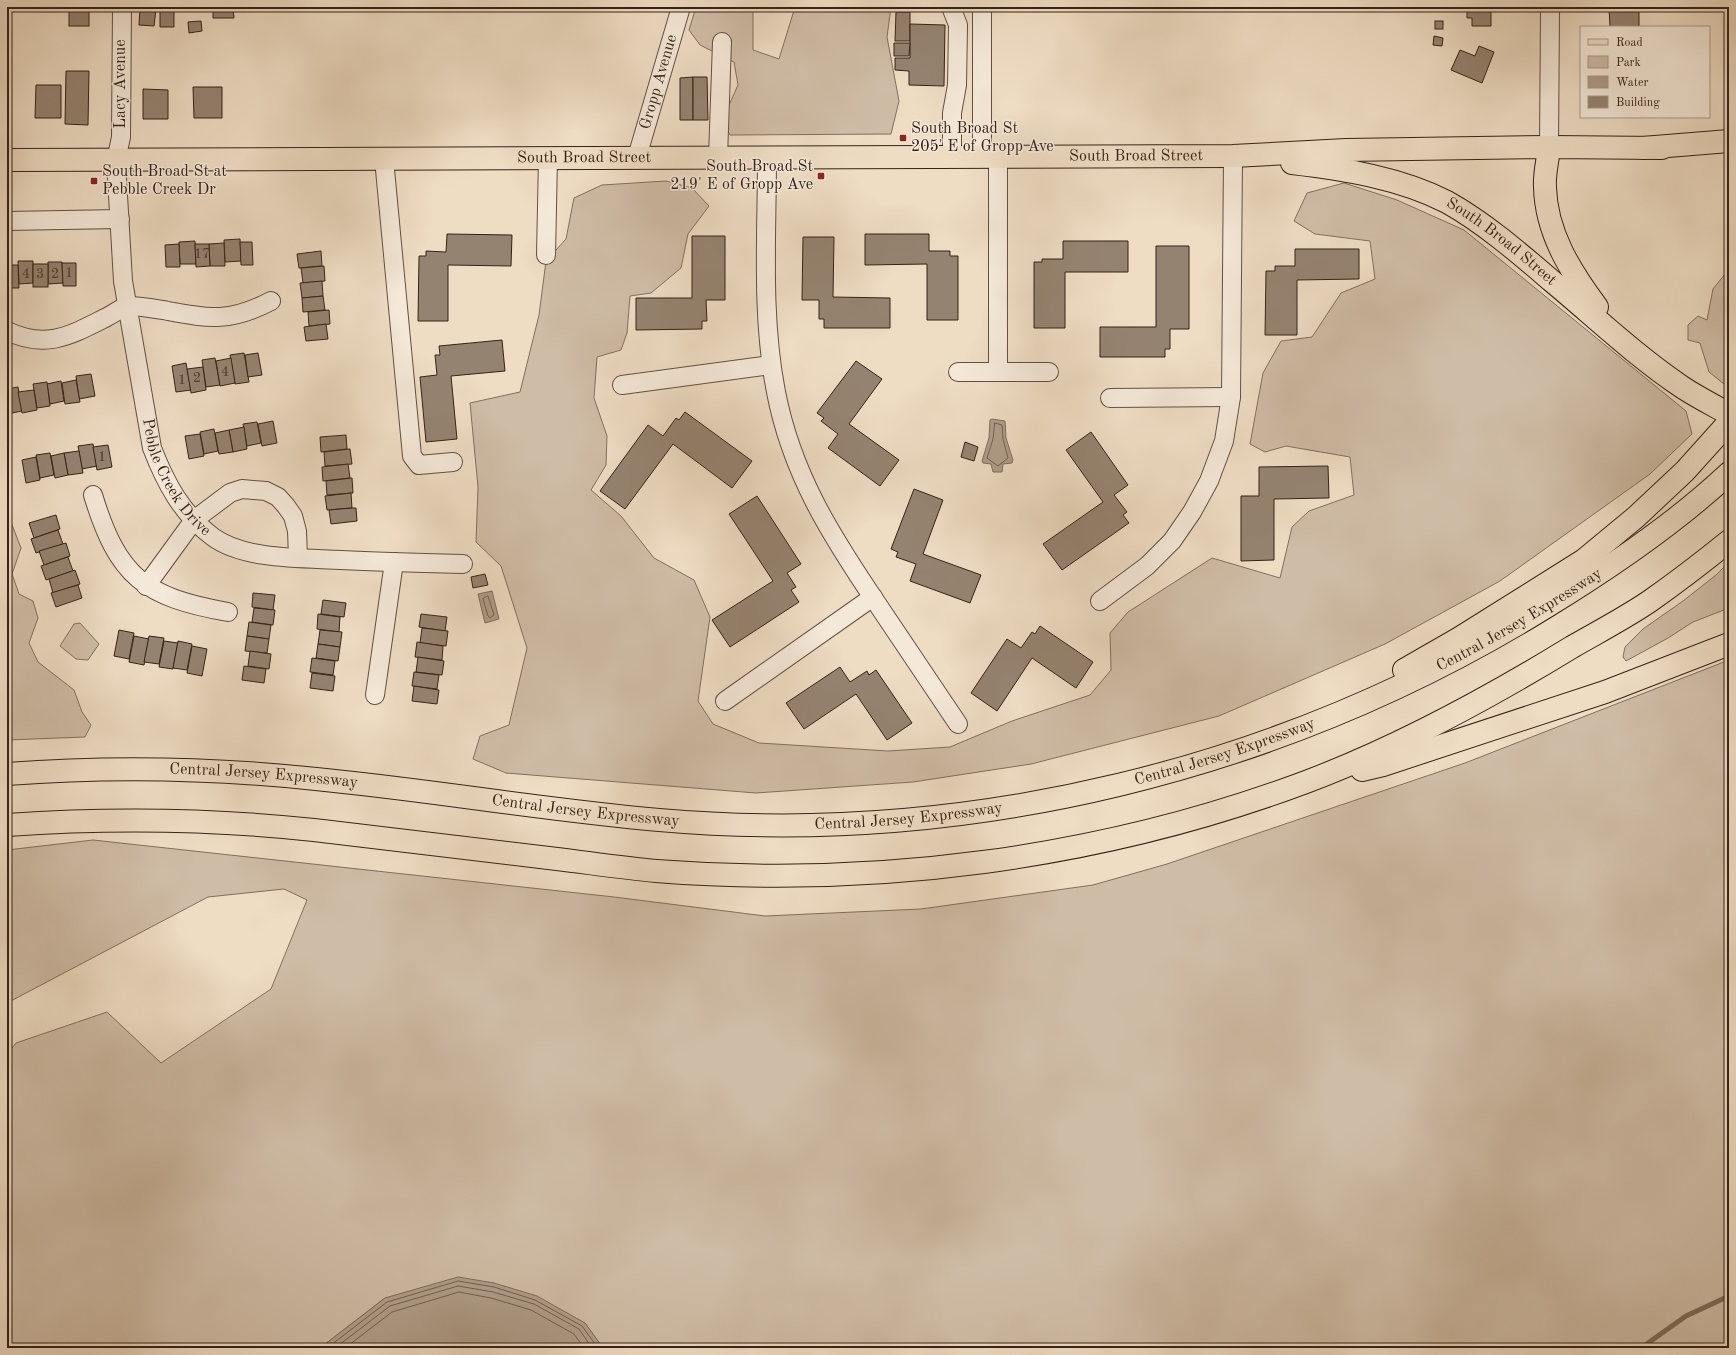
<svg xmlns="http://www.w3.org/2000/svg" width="1736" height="1355" font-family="'Old Standard TT',serif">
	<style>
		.green { fill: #cfbca6; stroke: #826f5f }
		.water { fill: #af9d89; stroke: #7e6c5c }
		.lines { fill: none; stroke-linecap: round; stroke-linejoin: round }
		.shore { stroke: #726050; stroke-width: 1 }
		.stream { stroke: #7e6c5c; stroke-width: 5 }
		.building { fill: #958371; stroke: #352218 }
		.minor-casing { stroke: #635043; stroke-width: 20 }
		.major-casing { stroke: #352218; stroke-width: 24 }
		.highway-casing { stroke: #352218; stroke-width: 24 }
		.minor { stroke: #f4e8d8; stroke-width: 18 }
		.major { stroke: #eedcc3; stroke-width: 22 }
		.highway { stroke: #eedcc3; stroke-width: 22 }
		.poi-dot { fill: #8f2418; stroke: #f4e8d8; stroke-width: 1.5 }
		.labels { text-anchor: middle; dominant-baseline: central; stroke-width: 3; stroke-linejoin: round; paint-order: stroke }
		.number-label { font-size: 14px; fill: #4d3a2e }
		.street-label { font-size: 16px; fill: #352218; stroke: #f4e8d8 }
		.poi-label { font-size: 16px; fill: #352218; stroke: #f4e8d8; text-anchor: start }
	</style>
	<rect width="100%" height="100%" fill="#eedcc3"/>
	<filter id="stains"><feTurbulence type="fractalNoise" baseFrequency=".005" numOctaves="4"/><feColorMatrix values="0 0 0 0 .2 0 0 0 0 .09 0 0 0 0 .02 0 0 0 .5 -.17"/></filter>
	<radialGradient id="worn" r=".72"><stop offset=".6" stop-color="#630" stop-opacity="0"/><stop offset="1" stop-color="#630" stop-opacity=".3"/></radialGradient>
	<!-- green -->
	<g class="green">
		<polygon points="696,7 753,7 753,50 779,59 795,7 891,7 887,37 899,101 891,134 730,135 722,121 738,85 734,62 700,45 689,30"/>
		<polygon points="666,181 692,188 709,206 688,234 681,268 651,293 630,296 627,333 621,350 597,357 594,398 607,436 606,465 591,490 621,516 654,558 694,580 710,617 698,701 713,724 759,743 888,751 950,747 1012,721 1090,695 1111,670 1110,633 1128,612 1212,558 1280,578 1292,527 1309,511 1354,495 1350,457 1286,446 1265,452 1250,444 1263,373 1281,341 1312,337 1341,293 1375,279 1370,241 1315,234 1294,221 1307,193 1344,183 1397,200 1464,230 1686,411 1692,434 1650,474 1500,581 1385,644 1219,716 1031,764 913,782 756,793 506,773 473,759 480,736 509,725 527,648 501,566 476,542 478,487 470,403 520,392 539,315 546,261 566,239 574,198 602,185"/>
		<polygon points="1725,274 1729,275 1729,388 1709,372 1700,343 1688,340 1688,325 1698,316 1707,320 1713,289"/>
		<polygon points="7,512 21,548 12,574 19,594 33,601 38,618 29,643 38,662 74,690 82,712 91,725 85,737 7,740"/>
		<polygon points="1729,562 1729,608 1693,622 1668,638 1626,661 1623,657 1625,647 1643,629 1683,601 1716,575"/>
		<polygon points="80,623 99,644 88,660 76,659 60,646 74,624"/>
		<polygon points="1729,660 1729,1348 603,1348 585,1323 385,1298 320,1348 7,1348 7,1054 16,1043 107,1012 161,1063 271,989 307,900 284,889 208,897 7,1003 7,850 93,840 614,897 765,916 921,909 1093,885 1167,864 1465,763"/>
	</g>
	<!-- water -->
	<g class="water">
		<polygon points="992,419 1005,421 1006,438 1013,460 1012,463 1003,464 1002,472 993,472 991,464 983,463 982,461 989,438 990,420"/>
		<polygon points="492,591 499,619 485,623 478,594"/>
		<polygon points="458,1277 494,1283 537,1296 585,1323 603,1348 320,1348 385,1298"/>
	</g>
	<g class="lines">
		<!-- shore -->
		<g class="shore">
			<polygon points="995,423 1002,425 1003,439 1008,458 998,466 987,458 993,439"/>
			<polygon points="488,596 494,615 490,618 488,616 483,599"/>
			<polyline points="327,1348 387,1302 458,1281 494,1287 535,1300 582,1326 598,1348"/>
			<polyline points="335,1348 390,1306 458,1286 493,1292 534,1304 579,1329 592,1348"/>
			<polyline points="345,1348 392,1312 459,1292 491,1298 531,1310 574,1334 584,1348"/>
		</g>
		<!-- stream -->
		<polyline class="stream" points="1641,1348 1686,1316 1729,1296"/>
	</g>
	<!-- building -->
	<g class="building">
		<polygon points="160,7 174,8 174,27 160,27"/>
		<polygon points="213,7 233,7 234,18 213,18"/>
		<polygon points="1467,7 1491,7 1491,26 1472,26 1472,18 1467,18"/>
		<polygon points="1609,7 1639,7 1639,27 1610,27"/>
		<polygon points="140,8 156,9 154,26 139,25"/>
		<rect x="69" y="9" width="20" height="17"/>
		<polygon points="896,12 910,12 910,41 895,41"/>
		<polygon points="201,21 202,31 189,33 188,22"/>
		<rect x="1435" y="21" width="8" height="8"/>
		<polygon points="910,24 945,25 944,86 909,85 909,71 895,70 895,58 910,58"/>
		<polygon points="1434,36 1443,38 1442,46 1433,45"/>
		<polygon points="894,43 910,43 909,56 894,56"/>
		<polygon points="1479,46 1494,52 1482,83 1451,70 1460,50 1475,56"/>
		<polygon points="66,71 89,71 88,125 65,124"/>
		<polygon points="693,77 693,120 680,120 680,78"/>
		<polygon points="693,77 707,77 708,120 693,120"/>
		<polygon points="36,85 61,85 61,118 35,118"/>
		<polygon points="193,87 222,87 222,118 194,118"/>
		<polygon points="143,89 168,90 168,119 143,119"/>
		<polygon points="447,234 512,235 511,266 448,265 448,321 418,321 419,256 426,256 426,251 446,252"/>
		<polygon points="865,234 929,234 929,251 950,251 950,256 958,256 958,320 927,320 927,264 865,265"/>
		<polygon points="692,236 725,236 725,300 706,300 707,321 702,321 702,329 636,330 636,298 692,298"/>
		<polygon points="803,237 834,237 833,297 890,298 890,328 824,328 824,319 819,319 819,300 802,300"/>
		<polygon points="240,239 241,261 225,262 224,240"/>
		<polygon points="195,241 196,264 180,264 179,242"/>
		<polygon points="1063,241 1128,241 1128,272 1065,272 1065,328 1034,328 1034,262 1042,262 1042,259 1063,259"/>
		<polygon points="240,242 252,242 253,265 241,265"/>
		<polygon points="224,243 225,266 210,266 209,244"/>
		<polygon points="179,244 180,267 166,267 165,245"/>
		<polygon points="195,244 209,244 210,266 196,267"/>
		<polygon points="1156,246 1189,246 1189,329 1170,329 1170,349 1165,349 1165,357 1100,357 1100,327 1156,327"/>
		<polygon points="1295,249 1359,249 1359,279 1297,280 1297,335 1265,335 1266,271 1275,271 1275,266 1295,266"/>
		<polygon points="321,251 322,266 299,268 297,254"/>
		<polygon points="18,261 33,261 33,283 19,284"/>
		<polygon points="48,262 62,262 63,283 48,284"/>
		<polygon points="62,263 76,263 76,286 63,286"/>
		<rect x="33" y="264" width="15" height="23"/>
		<polygon points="7,265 18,265 19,288 7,288"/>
		<polygon points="324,266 325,281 303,283 301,268"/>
		<polygon points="322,281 323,296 302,298 300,283"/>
		<polygon points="323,296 325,310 303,312 302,298"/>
		<polygon points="329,310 330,324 309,326 308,312"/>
		<polygon points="326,324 328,339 306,341 304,327"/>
		<polygon points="502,340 505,371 451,376 457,439 426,442 420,377 437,375 435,355 440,355 439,346"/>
		<polygon points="244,353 249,382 235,384 230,355"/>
		<polygon points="258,353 262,375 248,377 245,355"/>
		<polygon points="215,358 220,385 206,387 202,360"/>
		<polygon points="231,358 235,383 220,386 216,361"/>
		<polygon points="856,361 882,379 849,424 899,460 880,486 828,448 838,434 821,421 824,418 817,413"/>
		<polygon points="186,363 191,390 176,392 172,366"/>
		<polygon points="203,367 206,390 191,393 187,369"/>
		<polygon points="91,374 95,396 79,399 76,376"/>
		<polygon points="76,380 80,402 65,404 62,383"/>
		<polygon points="61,381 64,401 50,404 47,384"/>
		<polygon points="47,382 50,406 37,408 33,384"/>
		<polygon points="18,387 22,411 7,414 7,389"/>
		<polygon points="34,390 37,410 22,413 18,392"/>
		<polygon points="685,412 752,461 732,488 673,444 625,509 600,491 648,425 663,436 676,418 679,420"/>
		<polygon points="273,421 277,443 262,446 258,424"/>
		<polygon points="257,422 261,443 247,446 243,424"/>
		<polygon points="244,427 247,449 233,452 229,430"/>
		<polygon points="214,429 218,451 204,454 200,432"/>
		<polygon points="229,430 233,452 219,454 215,433"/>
		<polygon points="1091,432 1128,485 1114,495 1127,512 1123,515 1129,523 1062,570 1043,544 1103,502 1066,450"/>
		<polygon points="200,434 204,456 189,459 185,436"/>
		<polygon points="346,435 347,449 321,452 320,437"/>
		<polygon points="965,442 978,447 974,461 961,457"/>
		<polygon points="93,444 97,466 82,469 78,446"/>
		<polygon points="108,445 112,467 97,470 93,447"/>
		<polygon points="350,449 352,464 325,466 324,452"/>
		<polygon points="79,451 83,473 68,475 64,453"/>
		<polygon points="50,453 54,475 40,478 36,455"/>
		<polygon points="64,453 68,475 55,478 51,456"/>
		<polygon points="36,457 40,480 26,483 22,460"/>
		<polygon points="348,464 350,478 323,481 322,467"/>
		<polygon points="1328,466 1329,498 1274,499 1274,560 1241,561 1241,496 1259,496 1259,467"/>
		<polygon points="352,478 353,493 327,495 326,481"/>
		<polygon points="914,489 943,500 923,554 981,575 970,603 910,581 916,564 896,557 898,552 891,549"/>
		<polygon points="351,493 352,508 327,510 325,496"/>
		<polygon points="757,496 801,564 787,573 796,587 791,590 799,602 730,647 712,620 773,581 729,514"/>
		<polygon points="352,508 356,508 357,521 331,524 329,510"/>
		<polygon points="56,515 60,529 34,538 29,523"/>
		<polygon points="58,530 63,544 36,553 31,539"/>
		<polygon points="66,543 70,556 44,565 39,551"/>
		<polygon points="68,557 73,571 46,580 41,566"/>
		<polygon points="75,570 80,584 53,593 49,579"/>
		<polygon points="485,574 488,585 473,588 471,577"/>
		<polygon points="78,585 82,598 56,607 51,593"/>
		<polygon points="253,593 275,595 273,610 252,607"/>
		<polygon points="323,600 346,603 344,617 321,614"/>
		<polygon points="254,608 275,610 273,625 252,622"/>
		<polygon points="318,614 340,617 339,632 317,629"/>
		<polygon points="421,614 447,617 445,631 419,627"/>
		<polygon points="249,622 271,625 269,639 247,636"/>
		<polygon points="1040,626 1093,662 1076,688 1032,658 997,711 971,693 1007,639 1021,648 1032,632 1035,634"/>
		<polygon points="422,628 448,631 446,646 420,643"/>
		<polygon points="119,630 134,633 129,659 114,656"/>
		<polygon points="320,630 342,632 340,647 318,644"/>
		<polygon points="134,636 149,639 144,665 129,662"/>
		<polygon points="149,636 164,638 159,664 144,662"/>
		<polygon points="247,636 269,639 267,653 245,651"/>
		<polygon points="164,641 178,643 173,669 159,667"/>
		<polygon points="178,641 192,644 187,670 173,668"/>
		<polygon points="417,642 443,646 442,660 415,657"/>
		<polygon points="318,644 340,647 338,661 316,658"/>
		<polygon points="192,646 207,649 202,676 187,673"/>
		<polygon points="250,651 271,654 269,669 248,666"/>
		<polygon points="418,657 444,661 442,675 416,672"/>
		<polygon points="312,658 335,661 333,675 310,672"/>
		<polygon points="244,666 266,669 264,683 242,680"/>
		<polygon points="840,667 850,682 867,671 869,675 876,670 912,723 887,740 856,694 804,729 786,703"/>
		<polygon points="414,672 439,675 437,689 412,686"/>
		<polygon points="312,673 335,676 333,691 310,688"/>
		<polygon points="414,686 439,690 437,704 412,701"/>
	</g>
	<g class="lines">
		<defs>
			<g id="minor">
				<path id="s1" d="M 122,7 L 121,137 L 116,161 L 123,281 L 152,448 C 166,484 182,514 213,537 C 244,560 304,558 341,560 C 381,562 422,563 463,564"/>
				<polyline points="951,7 958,25 957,85 952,113 952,157"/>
				<polyline points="982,7 982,157"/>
				<polyline points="1549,147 1550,7"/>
				<path id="s2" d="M 637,157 L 681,7"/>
				<polyline points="718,157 722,42"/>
				<path d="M 767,157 C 767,235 761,315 776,392 C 792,475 832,537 878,605 C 905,645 931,684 958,724"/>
				<polyline points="998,157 998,372"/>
				<polyline points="384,159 412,456 419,465 453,462"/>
				<polyline points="7,221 120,219"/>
				<polyline points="546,255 548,158"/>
				<path d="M 7,331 C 47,350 71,335 107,317 C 113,314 122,307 129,306 C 141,306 156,309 168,311 C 210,319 231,322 271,301"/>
				<polyline points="958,372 1049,372"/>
				<polyline points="622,385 771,365"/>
				<polyline points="1110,398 1231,397"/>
				<path d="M 93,495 C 118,577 144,597 228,612"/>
				<polyline points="146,586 194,520 230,493 242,489 266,491 278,497 286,506 293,516 297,531 298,557"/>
				<polyline points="1100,601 1147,566 1172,541 1192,512 1209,481 1224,441 1231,397 1233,156"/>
				<polyline points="375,695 394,562"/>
				<polyline points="725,701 873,597"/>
			</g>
			<g id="major">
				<path d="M 1549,147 C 1548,160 1544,174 1545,187 C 1546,233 1571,272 1597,307"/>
				<path id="s3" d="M 7,160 L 1233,156 L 1346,150 L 1549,147 L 1662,148"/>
				<path id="s4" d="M 1292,163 C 1344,169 1400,178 1447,202 C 1486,224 1519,253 1553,282 C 1595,317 1636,356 1682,387 C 1697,397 1713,405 1729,414"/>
			</g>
			<g id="highway">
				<polyline points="1643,148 1729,141"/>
				<polyline points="1404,670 1458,639 1584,560 1636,517 1685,471 1729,422"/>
				<polyline points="1362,770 1383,765 1605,692 1729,644"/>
				<path id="s5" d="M 7,774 C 110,766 213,768 316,779 C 430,790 544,810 659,820 C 968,847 1282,770 1546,607 C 1608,569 1676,523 1729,473"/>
				<path d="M 7,825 C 109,818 212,819 314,830 C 395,839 476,849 557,859 C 590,863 623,868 656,871 C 874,888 1100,859 1306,782 C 1399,747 1487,699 1572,647 C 1598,632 1625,618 1650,601 C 1677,582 1703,562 1729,541"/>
			</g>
		</defs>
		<!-- minor casing -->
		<use href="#minor" class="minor-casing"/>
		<!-- major casing -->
		<use href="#major" class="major-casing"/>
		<!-- highway casing -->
		<use href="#highway" class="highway-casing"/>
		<!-- minor -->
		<use href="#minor" class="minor"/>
		<!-- major -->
		<use href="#major" class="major"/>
		<!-- highway -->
		<use href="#highway" class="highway"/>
	</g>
	<!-- markers -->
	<g class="poi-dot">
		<rect x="899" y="134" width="8" height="8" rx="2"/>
		<rect x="817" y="172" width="8" height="8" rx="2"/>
		<rect x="90" y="177" width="8" height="8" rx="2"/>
	</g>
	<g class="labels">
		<!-- number labels -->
		<g class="number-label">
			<text x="202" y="254">17</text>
			<text x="69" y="273">1</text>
			<text x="26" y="274">4</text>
			<text x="40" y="274">3</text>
			<text x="55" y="274">2</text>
			<text x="225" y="372">4</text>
			<text x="197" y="378">2</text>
			<text x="182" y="380">1</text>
			<text x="102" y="457">1</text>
		</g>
		<!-- street labels -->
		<g class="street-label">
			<text stroke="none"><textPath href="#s2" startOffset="78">Gropp Avenue</textPath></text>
			<text transform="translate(121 84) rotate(-90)">Lacy Avenue</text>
			<text stroke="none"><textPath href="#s3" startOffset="1129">South Broad Street</textPath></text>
			<text stroke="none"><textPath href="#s3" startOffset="577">South Broad Street</textPath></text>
			<text stroke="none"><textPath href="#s4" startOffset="228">South Broad Street</textPath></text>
			<text stroke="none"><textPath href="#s1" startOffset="481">Pebble Creek Drive</textPath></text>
			<text stroke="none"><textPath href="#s5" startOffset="1553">Central Jersey Expressway</textPath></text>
			<text stroke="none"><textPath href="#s5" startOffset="1229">Central Jersey Expressway</textPath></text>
			<text stroke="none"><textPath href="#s5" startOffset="257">Central Jersey Expressway</textPath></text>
			<text stroke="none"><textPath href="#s5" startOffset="581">Central Jersey Expressway</textPath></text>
			<text stroke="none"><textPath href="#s5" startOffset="905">Central Jersey Expressway</textPath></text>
		</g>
		<!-- poi labels -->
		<g class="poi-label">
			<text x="911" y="129">South Broad St<tspan x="911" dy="18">205' E of Gropp Ave</tspan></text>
			<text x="813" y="167" text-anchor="end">South Broad St<tspan x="813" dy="18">219' E of Gropp Ave</tspan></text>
			<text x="102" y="172">South Broad St at<tspan x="102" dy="18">Pebble Creek Dr</tspan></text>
		</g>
	</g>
	<!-- margin -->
	<rect width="1736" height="1355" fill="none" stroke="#eedcc3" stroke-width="24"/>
	<rect x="8" y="8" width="1720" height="1339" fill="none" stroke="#352218" stroke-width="2"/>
	<rect x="12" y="12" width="1712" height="1331" fill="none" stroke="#352218"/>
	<!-- legend -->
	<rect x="1580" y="26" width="130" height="92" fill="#f4e8d8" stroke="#a8998b"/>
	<rect x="1588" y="39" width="20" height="6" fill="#eedcc3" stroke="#a8998b"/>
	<text x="1616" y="46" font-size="12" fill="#352218">Road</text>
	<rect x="1588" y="56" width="20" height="12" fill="#cfbca6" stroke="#a8998b"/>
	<text x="1616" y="66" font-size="12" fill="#352218">Park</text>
	<rect x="1588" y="76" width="20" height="12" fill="#af9d89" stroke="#a8998b"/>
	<text x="1616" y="86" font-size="12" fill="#352218">Water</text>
	<rect x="1588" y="96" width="20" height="12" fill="#958371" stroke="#a8998b"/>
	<text x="1616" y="106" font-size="12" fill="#352218">Building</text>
	<rect width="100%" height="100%" filter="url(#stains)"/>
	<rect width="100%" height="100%" fill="url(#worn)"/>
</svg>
